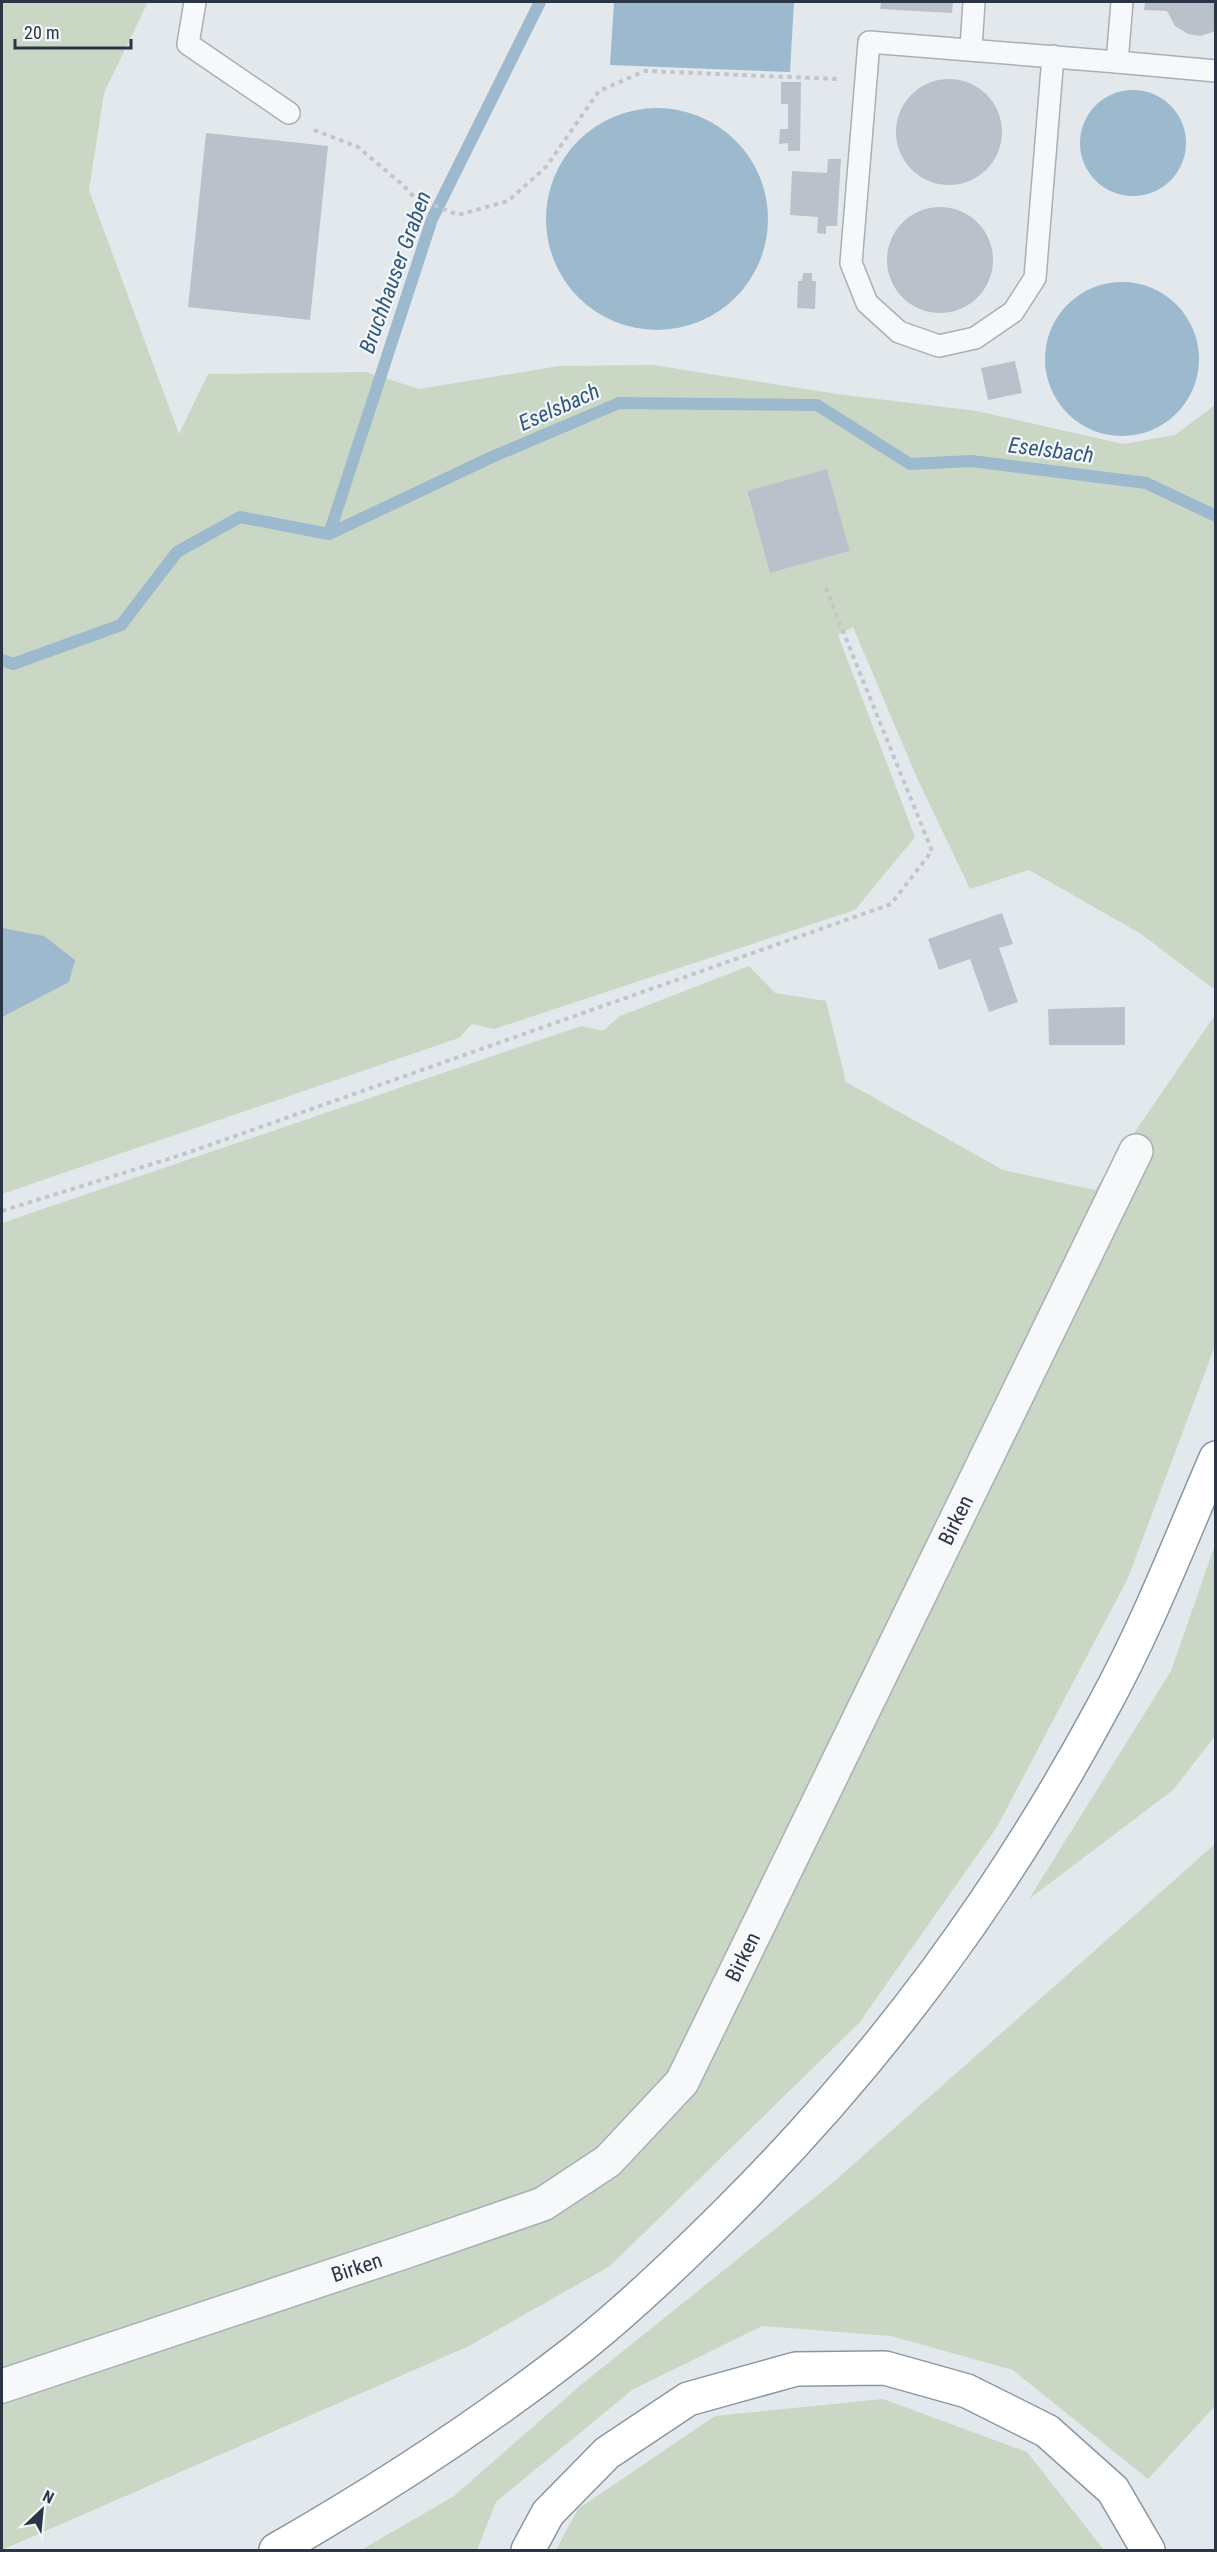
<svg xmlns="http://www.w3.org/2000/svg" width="1217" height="2552" font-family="'Roboto Condensed',sans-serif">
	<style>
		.green { fill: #cad7c4; fill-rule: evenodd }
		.water { fill: #9cb9ce }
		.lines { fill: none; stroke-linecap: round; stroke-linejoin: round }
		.stream { stroke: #9cb9ce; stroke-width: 12 }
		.building { fill: #bac1cb }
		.service-casing { stroke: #a8afb7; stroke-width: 24 }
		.minor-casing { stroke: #a8afb7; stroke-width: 36 }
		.motorway-casing { stroke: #8a96a4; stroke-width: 36 }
		.path { stroke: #c2c6cb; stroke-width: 4; stroke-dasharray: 4.5 4.5; stroke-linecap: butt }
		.service { stroke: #f7f8fa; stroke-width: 21 }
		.minor { stroke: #f7f8fa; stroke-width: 33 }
		.motorway { stroke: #fff; stroke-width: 33 }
		.labels { text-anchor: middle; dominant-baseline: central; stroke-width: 4.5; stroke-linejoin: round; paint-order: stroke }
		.street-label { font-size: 21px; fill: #2a3646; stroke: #f4f6f9 }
		.water-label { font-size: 22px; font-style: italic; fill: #30597e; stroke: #f4f6f9 }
	</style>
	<rect width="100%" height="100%" fill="#e3e8ec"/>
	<!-- green -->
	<g class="green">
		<path d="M 2,2 L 148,2 L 104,93 L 89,190 L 179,434 L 208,374 L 366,372 L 419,389 L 559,366 L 653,365 L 837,394 L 977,411 L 1123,444 L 1175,435 L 1215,405 L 1215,990 L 1141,934 L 1029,870 L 970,889 L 917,778 L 853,627 L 838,635 L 915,837 L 855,910 L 494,1029 L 472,1024 L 459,1038 L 2,1194 ZM 827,469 L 850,551 L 770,573 L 747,492 Z"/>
		<polygon points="749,966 775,993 826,1001 846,1082 1003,1170 1095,1190 1215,1015 1215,1346 1128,1578 997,1827 859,2023 610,2266 469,2346 2,2550 2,1223 581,1026 603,1031 620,1016"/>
		<polygon points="1215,1545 1215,1736 1173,1790 1029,1899 1171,1671"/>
		<polygon points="1215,1844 1215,2406 1148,2479 1013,2370 891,2336 762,2326 632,2390 496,2502 477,2550 361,2550 454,2496 582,2384 830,2185"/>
		<polygon points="883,2399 1027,2452 1104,2550 556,2550 578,2509 715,2416"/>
	</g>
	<!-- water -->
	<g class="water">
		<polygon points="614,2 794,2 790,72 610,65"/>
		<circle cx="1133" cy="143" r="53"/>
		<circle cx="657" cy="219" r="111"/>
		<circle cx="1122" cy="359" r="77"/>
		<polygon points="2,928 44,936 75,960 69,982 2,1017"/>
	</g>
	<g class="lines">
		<!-- stream -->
		<g class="stream">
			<polyline points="329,534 432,219 540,2"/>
			<polyline points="2,660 13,664 121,625 177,552 240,517 329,534 492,457 619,403 817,405 910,464 971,461 1146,483 1216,516"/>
		</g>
	</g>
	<!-- building -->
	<g class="building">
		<polygon points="881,2 953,2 952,13 880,9"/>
		<polygon points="1145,2 1216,2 1216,31 1200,36 1188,34 1175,26 1167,11 1144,10"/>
		<circle cx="949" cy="132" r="53"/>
		<polygon points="781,82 801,82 800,151 788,151 788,143 779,144 780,129 788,129 788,104 781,104"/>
		<polygon points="206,133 328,146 310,320 188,307"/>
		<polygon points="828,159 841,159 837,226 826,226 826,234 817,233 818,217 790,215 792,171 827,173"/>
		<circle cx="940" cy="260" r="53"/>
		<polygon points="803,273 812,273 812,281 816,281 815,309 797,308 798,281 802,281"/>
		<polygon points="1015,361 1022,393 988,400 981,368"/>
		<polygon points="827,469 850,551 770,573 747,491"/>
		<polygon points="1002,913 1013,944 999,948 1018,1002 989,1012 970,959 939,970 928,939"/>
		<polygon points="1125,1007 1125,1045 1049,1045 1048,1009"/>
	</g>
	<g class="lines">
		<defs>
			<g id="service">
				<polyline points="195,2 188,44 289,113"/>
				<polyline points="1122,2 1117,62 1216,71"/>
				<polyline points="971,48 974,2"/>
				<polyline points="1053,56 1035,278 1013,312 975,338 939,346 899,332 867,303 851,263 869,42 1117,62"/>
			</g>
			<g id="minor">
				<path id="s1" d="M 2,2386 L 404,2252 L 543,2204 L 608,2161 L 682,2082 L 1136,1151"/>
			</g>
			<g id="motorway">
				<path d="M 276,2550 C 381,2490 482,2424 577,2350 C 631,2307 682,2258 730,2210 C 881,2059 1002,1895 1103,1707 C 1147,1627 1180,1541 1216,1458"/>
				<polyline points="528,2550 548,2513 607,2453 688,2399 796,2369 885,2368 967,2391 1047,2431 1113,2490 1148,2550"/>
			</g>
		</defs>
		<!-- service casing -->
		<use href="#service" class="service-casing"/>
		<!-- minor casing -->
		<use href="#minor" class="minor-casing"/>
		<!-- motorway casing -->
		<use href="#motorway" class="motorway-casing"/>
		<!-- path -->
		<g class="path">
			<polyline points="314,130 358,147 404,186 414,197 458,215 508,201 546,167 599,91 645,71 837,79"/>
			<polyline points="2,1211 184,1154 891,904 932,851 824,584"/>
		</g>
		<!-- service -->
		<use href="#service" class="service"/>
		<!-- minor -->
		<use href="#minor" class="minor"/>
		<!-- motorway -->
		<use href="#motorway" class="motorway"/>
	</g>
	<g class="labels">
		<!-- street labels -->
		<g class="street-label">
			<text stroke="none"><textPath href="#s1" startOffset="1382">Birken</textPath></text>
			<text stroke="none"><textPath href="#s1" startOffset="896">Birken</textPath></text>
			<text stroke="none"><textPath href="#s1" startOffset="374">Birken</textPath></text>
		</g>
		<!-- water labels -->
		<g class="water-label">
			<text transform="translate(395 272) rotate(-70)">Bruchhauser Graben</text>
			<text transform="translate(559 407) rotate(-24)">Eselsbach</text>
			<text transform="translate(1051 450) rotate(7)">Eselsbach</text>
		</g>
	</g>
	<!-- border -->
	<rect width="1217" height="2552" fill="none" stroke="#2a3646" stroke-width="6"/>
	<!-- north arrow -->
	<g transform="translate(42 2510) rotate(26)" stroke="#f4f6f9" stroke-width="4.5" paint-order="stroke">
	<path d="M0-4.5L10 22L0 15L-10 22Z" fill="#2a3646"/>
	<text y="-9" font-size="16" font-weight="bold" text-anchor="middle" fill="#2a3646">N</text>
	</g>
	<!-- scale -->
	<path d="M15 39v9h116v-9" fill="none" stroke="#2a3646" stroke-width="3"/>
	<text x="24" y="39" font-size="18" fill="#2a3646" stroke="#f4f6f9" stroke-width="4.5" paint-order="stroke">20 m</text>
</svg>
